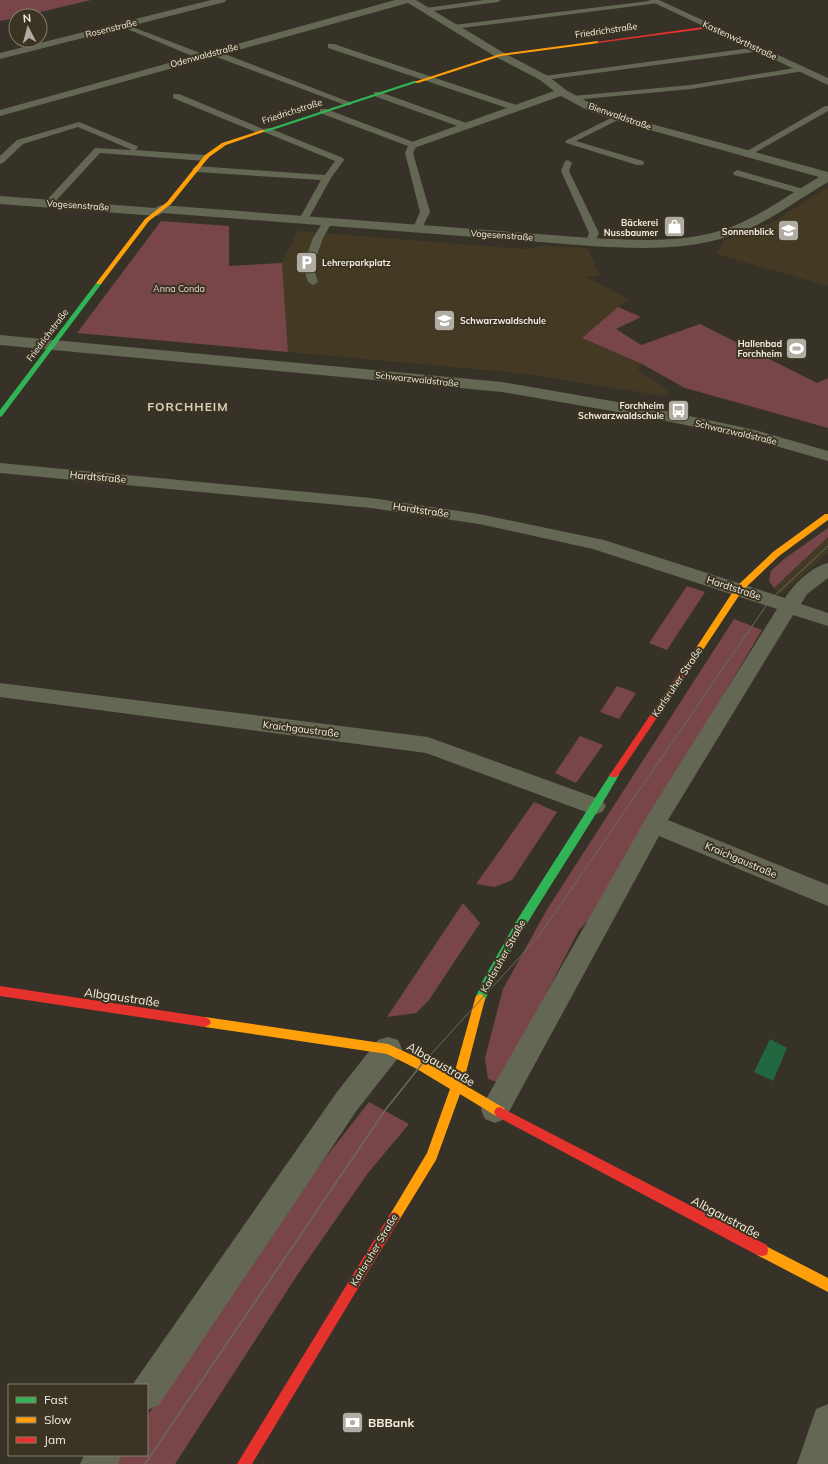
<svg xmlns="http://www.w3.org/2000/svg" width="828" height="1464" font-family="Mulish,sans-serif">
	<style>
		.built { fill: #443a24 }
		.green { fill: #784648 }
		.water { fill: #216841 }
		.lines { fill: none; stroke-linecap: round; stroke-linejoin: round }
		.lane { fill: #646754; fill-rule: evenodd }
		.street { fill: #646754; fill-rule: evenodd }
		.fast { fill: #30b455; fill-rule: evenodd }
		.slow { fill: #ff9f0a; fill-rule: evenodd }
		.jam { fill: #e5322d; fill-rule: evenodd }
		.tram-far1 { stroke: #6a6a5e; stroke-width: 1 }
		.tram { stroke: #6a6a5e; stroke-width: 1.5 }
		.labels { text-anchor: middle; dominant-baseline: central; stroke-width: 4; stroke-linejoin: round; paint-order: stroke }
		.far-street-label { font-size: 9px; fill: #f3eee3; stroke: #3c3422 }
		.far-poi-label { font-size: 9px; font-weight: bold; fill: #f3eee3; stroke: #3c3422; text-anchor: end }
		.far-park-label { font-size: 9px; fill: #edd1d2; stroke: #3c3422 }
		.street-label { font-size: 10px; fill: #f3eee3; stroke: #3c3422 }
		.far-district-label { font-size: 12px; font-weight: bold; letter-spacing: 1px; fill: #dacfba; stroke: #3c3422 }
		.near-street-label { font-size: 12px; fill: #f3eee3; stroke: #3c3422 }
		.near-poi-label { font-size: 12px; font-weight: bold; fill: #f3eee3; stroke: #3c3422; text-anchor: start }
	</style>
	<rect width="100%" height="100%" fill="#363228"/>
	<!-- built -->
	<g class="built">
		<polygon points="828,187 828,286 716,254 725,240 773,222"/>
		<polygon points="298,231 524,249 545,246 587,248 600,276 586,277 630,300 625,302 582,338 642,364 638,370 669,390 664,396 528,374 288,352 282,263"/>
		<polygon points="828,537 828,553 781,594 774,588"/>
	</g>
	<!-- green -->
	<g class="green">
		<polygon points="0,0 91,0 24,16 16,16 16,18 0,21"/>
		<polygon points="161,221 229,226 229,266 282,263 288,352 77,333"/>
		<polygon points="618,307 641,317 616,329 641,345 700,324 817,383 828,378 828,428 685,388 642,364 582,338"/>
		<polygon points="828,528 828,537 774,588 769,581 771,571 784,559"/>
		<polygon points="687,586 705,592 667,650 649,643"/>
		<polygon points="734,619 762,630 710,717 603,905 579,930 500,1083 488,1079 485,1058 503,989 546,911"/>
		<polygon points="617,686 636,693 619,719 600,712"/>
		<polygon points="580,736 603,745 576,783 555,773"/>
		<polygon points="534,802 557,812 512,880 495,887 476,884"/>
		<polygon points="463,903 480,923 429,1000 416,1013 387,1017"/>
		<polygon points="369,1102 409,1124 368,1173 298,1274 175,1464 114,1464 120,1455 147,1455 147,1416 315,1171"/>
	</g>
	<!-- water -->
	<polygon class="water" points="770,1039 787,1048 773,1081 754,1072"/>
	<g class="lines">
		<!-- lane -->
		<g class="lane">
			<polygon points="484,0 501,0 498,2 426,12 423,10 426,8"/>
			<polygon points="657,0 659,1 659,3 454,29 451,27 454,25"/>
			<polygon points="122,23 203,54 204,56 200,58 197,58 120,26 119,25"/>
			<polygon points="328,44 334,44 519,106 520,108 519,110 513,110 328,48"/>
			<polygon points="758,47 762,49 761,51 544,80 540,78 544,76"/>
			<polygon points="211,51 217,51 352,103 351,105 345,105 211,55"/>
			<polygon points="801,67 805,69 804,71 691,89 573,100 569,98 573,96 691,85"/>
			<polygon points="374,92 380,92 469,124 470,126 466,128 463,128 374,96"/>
			<polygon points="173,94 179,94 263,129 269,128 343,158 344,160 331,178 306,223 300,223 298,221 321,180 196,172 192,169 196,166 325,175 335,161 264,132 258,133 173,98"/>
			<polygon points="825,106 828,106 828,111 749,156 746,157 742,154"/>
			<polygon points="320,109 326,109 416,143 417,145 413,153 430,212 421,230 415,230 413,228 420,212 405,153 408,146 320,113"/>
			<polygon points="615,116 618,116 622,118 576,141 643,161 644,163 643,165 637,165 566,143 565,141"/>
			<polygon points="79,122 137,146 138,148 135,150 205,155 209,158 205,161 100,153 52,205 46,205 44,203 46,201 95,148 132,150 78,127 23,144 3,163 0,164 0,156 17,140"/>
			<polygon points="568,160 572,163 569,171 599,233 594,244 591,245 586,242 589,233 561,171 565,161"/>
			<polygon points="737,170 807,190 809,192 804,195 734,175 733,173"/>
			<polygon points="327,219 332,222 323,238 313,266 318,282 313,285 308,282 303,266 313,238 324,220"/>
		</g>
		<!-- street -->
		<g class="street">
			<polygon points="211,0 226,0 225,2 0,59 0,53"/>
			<path d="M 395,0 L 416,0 L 504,53 L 548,76 L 566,90 L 597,107 L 622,116 L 828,172 L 828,182 C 799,199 772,220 741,232 C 694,251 641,249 591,246 L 163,213 L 157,216 L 0,204 L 0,196 L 155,208 L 161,205 L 591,238 C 637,240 687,244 731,227 C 762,215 790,194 819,177 L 614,120 L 589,111 L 561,96 L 417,147 L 409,147 L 407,145 L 409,143 L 554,91 L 540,80 L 496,57 L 408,3 L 0,116 L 0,110 Z"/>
			<polygon points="648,0 659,0 828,78 828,85"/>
			<polygon points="0,335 502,382 652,408 755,430 828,451 828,461 752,439 652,418 502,392 0,345"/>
			<path d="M 0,463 L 371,498 L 479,514 L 604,540 L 785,598 C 794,584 811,567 828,563 L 828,578 L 807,594 L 801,604 L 828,613 L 828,626 L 793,615 L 668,820 L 828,885 L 828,906 L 659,836 L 505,1119 L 495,1123 L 485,1119 L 481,1110 L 485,1101 L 646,818 L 777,609 L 593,549 L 479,524 L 371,508 L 0,473 Z"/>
			<polygon points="0,683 428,737 602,800 606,806 602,812 594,815 426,753 0,697"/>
			<polygon points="388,1037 398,1040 402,1049 398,1058 357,1110 159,1405 147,1410 147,1385 133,1385 135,1381 337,1092 378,1040"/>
			<polygon points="828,1404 828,1464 797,1464 816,1409"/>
			<polygon points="84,1455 121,1455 118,1464 80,1464"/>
		</g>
		<!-- fast -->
		<g class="fast">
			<polygon points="414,81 418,82 266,132 262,131"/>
			<polygon points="97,282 102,283 2,416 0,417 0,410"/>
			<path d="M 614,772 L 617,773 L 619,775 C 575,852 522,923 484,1002 L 480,1004 L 476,1002 L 475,999 L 482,982 L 517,920 L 611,773 Z"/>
		</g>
		<!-- slow -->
		<g class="slow">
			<polygon points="598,41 599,43 501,56 418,83 414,82 500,54"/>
			<polygon points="262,130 266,131 226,145 209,157 171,204 149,221 101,284 97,284 97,282 145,219 167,202 205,155 222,143"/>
			<polygon points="825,514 828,514 828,520 779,556 742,591 701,653 695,653 694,651 736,587 773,552"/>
			<polygon points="480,994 484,996 485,999 463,1084 504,1108 506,1112 504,1116 500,1117 496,1116 460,1094 436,1160 398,1222 394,1224 390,1222 388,1218 427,1153 450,1089 417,1069 387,1054 205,1027 201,1025 199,1022 201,1019 205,1017 388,1044 425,1061 453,1078 475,999 476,996"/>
			<polygon points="762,1244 828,1278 828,1292 757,1255 756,1250 757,1245"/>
		</g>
		<!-- jam -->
		<g class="jam">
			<polygon points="710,26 711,28 598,43 596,42"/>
			<polygon points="698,648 702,651 617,777 611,777 609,775 611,773 695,649"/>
			<polygon points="0,986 205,1017 209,1019 211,1022 209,1025 205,1027 0,996"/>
			<polygon points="500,1107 767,1245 768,1250 767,1255 762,1256 757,1255 496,1116 494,1112 496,1108"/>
			<polygon points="394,1212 398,1214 400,1218 398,1222 252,1464 237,1464 390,1214"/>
		</g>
		<!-- tram-far1 -->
		<polyline class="tram-far1" points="421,1065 539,936 770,600 828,546"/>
		<!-- tram -->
		<polyline class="tram" points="145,1464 386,1109 422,1064"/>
	</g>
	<!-- icons -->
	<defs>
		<symbol id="shop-square" viewBox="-11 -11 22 22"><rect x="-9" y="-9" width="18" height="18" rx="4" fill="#b1aca2" stroke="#3c3422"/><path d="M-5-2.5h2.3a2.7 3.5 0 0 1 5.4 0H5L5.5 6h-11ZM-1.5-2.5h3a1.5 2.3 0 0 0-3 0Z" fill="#fff"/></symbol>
		<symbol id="school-square" viewBox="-11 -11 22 22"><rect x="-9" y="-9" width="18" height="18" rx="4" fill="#b1aca2" stroke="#3c3422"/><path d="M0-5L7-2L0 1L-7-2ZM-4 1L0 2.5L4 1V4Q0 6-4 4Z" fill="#fff"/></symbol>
		<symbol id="parking-square" viewBox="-11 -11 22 22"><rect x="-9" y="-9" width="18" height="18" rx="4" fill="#b1aca2" stroke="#3c3422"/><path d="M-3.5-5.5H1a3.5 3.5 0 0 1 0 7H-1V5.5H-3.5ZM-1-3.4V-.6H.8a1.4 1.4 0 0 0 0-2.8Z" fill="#fff"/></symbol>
		<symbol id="stadium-square" viewBox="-11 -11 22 22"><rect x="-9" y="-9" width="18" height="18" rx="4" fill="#b1aca2" stroke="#3c3422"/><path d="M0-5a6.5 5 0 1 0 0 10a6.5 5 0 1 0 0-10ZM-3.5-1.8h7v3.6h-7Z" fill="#fff"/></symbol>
		<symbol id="bus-square" viewBox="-11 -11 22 22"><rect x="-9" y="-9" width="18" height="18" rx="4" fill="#b1aca2" stroke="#3c3422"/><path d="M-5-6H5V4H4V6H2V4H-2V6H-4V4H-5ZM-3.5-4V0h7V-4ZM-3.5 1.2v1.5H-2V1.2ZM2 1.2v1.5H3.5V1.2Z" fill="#fff"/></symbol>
		<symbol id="bank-square" viewBox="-11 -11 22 22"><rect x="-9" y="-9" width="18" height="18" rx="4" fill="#b1aca2" stroke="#3c3422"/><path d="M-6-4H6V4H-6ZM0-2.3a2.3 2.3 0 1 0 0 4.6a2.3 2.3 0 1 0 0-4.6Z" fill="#fff"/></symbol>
	</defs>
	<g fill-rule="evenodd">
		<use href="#shop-square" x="662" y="214" width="25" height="25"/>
		<use href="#school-square" x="776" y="218" width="25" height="25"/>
		<use href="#parking-square" x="294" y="250" width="25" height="25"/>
		<use href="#school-square" x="432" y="308" width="25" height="25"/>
		<use href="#stadium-square" x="784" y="336" width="25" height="25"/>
		<use href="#bus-square" x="666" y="398" width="25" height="25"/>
		<use href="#bank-square" x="340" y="1410" width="25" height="25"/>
	</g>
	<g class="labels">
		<!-- far-street labels -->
		<g class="far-street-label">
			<text transform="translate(111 28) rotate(-14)">Rosenstraße</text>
			<text transform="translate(606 30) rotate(-8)">Friedrichstraße</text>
			<text transform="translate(740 40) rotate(25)">Kastenwörthstraße</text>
			<text transform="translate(204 55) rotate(-15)">Odenwaldstraße</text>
			<text transform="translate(292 111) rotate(-18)">Friedrichstraße</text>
			<text transform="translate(620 116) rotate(19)">Bienwaldstraße</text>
			<text transform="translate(78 205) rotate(4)">Vogesenstraße</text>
			<text transform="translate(502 235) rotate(4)">Vogesenstraße</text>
			<text transform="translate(47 335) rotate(-53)">Friedrichstraße</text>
			<text transform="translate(417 379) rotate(6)">Schwarzwaldstraße</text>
			<text transform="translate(736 432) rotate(13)">Schwarzwaldstraße</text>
		</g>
		<!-- far-poi labels -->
		<g class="far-poi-label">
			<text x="658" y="222">Bäckerei<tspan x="658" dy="10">Nussbaumer</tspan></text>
			<text x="774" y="231">Sonnenblick</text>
			<text x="322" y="262" text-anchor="start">Lehrerparkplatz</text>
			<text x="460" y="320" text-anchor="start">Schwarzwaldschule</text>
			<text x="782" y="343">Hallenbad<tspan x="782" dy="10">Forchheim</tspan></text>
			<text x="664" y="405">Forchheim<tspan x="664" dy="10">Schwarzwaldschule</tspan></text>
		</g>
		<!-- far-park labels -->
		<g class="far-park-label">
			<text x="179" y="288">Anna Conda</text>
		</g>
		<!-- street labels -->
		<g class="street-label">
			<text transform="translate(98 477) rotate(5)">Hardtstraße</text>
			<text transform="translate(421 510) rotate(8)">Hardtstraße</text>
			<text transform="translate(734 588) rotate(18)">Hardtstraße</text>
			<text transform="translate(677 682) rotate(-56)">Karlsruher Straße</text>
			<text transform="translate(301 729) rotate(7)">Kraichgaustraße</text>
			<text transform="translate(741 860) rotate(23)">Kraichgaustraße</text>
			<text transform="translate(503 956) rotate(-61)">Karlsruher Straße</text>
			<text transform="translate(374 1250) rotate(-59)">Karlsruher Straße</text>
		</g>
		<!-- far-district labels -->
		<g class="far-district-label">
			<text x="188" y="406">FORCHHEIM</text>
		</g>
		<!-- near-street labels -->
		<g class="near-street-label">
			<text transform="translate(122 997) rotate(8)">Albgaustraße</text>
			<text transform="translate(441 1064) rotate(30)">Albgaustraße</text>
			<text transform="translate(726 1217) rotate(28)">Albgaustraße</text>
		</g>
		<!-- near-poi labels -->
		<g class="near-poi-label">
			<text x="368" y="1422">BBBank</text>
		</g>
	</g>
	<!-- legend -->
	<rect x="8" y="1384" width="140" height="72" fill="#3c3422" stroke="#857e6f"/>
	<rect x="16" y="1397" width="20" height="6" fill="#30b455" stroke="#857e6f"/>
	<text x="44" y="1404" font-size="12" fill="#f3eee3">Fast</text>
	<rect x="16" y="1417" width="20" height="6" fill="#ff9f0a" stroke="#857e6f"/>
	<text x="44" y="1424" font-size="12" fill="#f3eee3">Slow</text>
	<rect x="16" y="1437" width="20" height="6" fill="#e5322d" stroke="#857e6f"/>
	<text x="44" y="1444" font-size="12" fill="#f3eee3">Jam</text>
	<!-- north arrow -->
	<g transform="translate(28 28) rotate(354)"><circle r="19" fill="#3c3422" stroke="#857e6f"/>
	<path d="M0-3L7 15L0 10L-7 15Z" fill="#b1aca2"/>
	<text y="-6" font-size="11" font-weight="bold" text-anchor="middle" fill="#f3eee3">N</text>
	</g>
</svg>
